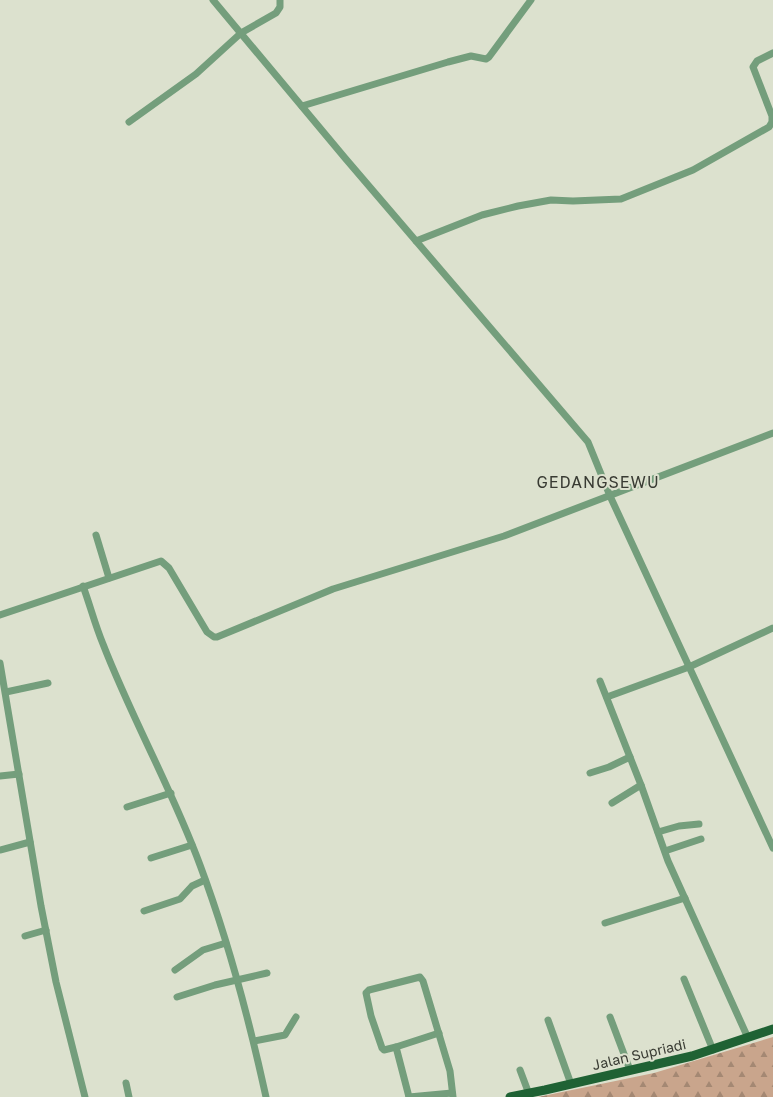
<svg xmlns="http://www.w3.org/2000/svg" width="773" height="1097" font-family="'Golos Text',sans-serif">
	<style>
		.forest { fill: url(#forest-firs) }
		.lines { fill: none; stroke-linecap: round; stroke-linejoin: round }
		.minor { stroke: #749e7c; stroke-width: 7 }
		.major { stroke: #1f6234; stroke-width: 9 }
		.labels { text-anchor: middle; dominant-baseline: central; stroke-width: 4; stroke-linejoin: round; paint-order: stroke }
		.street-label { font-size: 14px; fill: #393b33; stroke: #dce1ce }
		.quarter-label { font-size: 16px; letter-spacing: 1px; fill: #393b33; stroke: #dce1ce }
	</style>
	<defs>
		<pattern id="forest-firs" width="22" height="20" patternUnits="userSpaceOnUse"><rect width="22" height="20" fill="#c9a58c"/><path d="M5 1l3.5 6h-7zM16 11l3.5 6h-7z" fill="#a48873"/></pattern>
	</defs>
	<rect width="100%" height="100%" fill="#dce1ce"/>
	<!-- forest -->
	<polygon class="forest" points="773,1037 773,1097 538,1097 654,1073"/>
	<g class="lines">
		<!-- minor -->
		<g class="minor">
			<polyline points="213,0 345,158 588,442 610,496 773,848"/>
			<polyline points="302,106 448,62 471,56 486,59 489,57 531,0"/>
			<polyline points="129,122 196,74 241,33 276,13 280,7 280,0"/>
			<polyline points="416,241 482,215 518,206 551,200 573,201 621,199 693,170 769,127 772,122 772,116 753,67 757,61 773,53"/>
			<polyline points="96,535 109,578"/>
			<path d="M 83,586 C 90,605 95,625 103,644 C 132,719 172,789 200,865 C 228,940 249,1019 266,1097"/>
			<polyline points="0,615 161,561 169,568 207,632 214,637 217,637 333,589 504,536 773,433"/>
			<polyline points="0,663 41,906 56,982 85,1097"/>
			<polyline points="600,681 641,785 668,861 748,1038"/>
			<polyline points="6,692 48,683"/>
			<polyline points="607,697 689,667 773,628"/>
			<polyline points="590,773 609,767 630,757"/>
			<polyline points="0,776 19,774"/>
			<polyline points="612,803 641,785"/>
			<polyline points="127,807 171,793"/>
			<polyline points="658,832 679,826 699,824"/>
			<polyline points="0,850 30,842"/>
			<polyline points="665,851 701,839"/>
			<polyline points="151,858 192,845"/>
			<polyline points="144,911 180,899 192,886 205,880"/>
			<polyline points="605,923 685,898"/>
			<polyline points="25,936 46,930"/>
			<polyline points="175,970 203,950 226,943"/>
			<polyline points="684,979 713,1050"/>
			<polyline points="177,997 215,985 267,973"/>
			<polyline points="610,1017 630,1070"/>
			<polyline points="548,1020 571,1084"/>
			<polyline points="254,1041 285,1035 296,1017"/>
			<polyline points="396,1047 384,1050 382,1048 371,1016 366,993 369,990 420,977 423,981 450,1071 453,1097"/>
			<polyline points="520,1070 529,1094"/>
			<polyline points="126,1083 129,1097"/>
			<polyline points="409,1097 396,1047 439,1033"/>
			<polyline points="409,1097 452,1093"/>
		</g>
		<!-- major -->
		<polyline class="major" points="510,1097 545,1090 692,1056 773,1029"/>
	</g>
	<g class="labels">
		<!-- street labels -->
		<g class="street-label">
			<text transform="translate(639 1054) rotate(-13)">Jalan Supriadi</text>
		</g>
		<!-- quarter labels -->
		<g class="quarter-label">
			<text x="598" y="482">GEDANGSEWU</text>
		</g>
	</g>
</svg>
